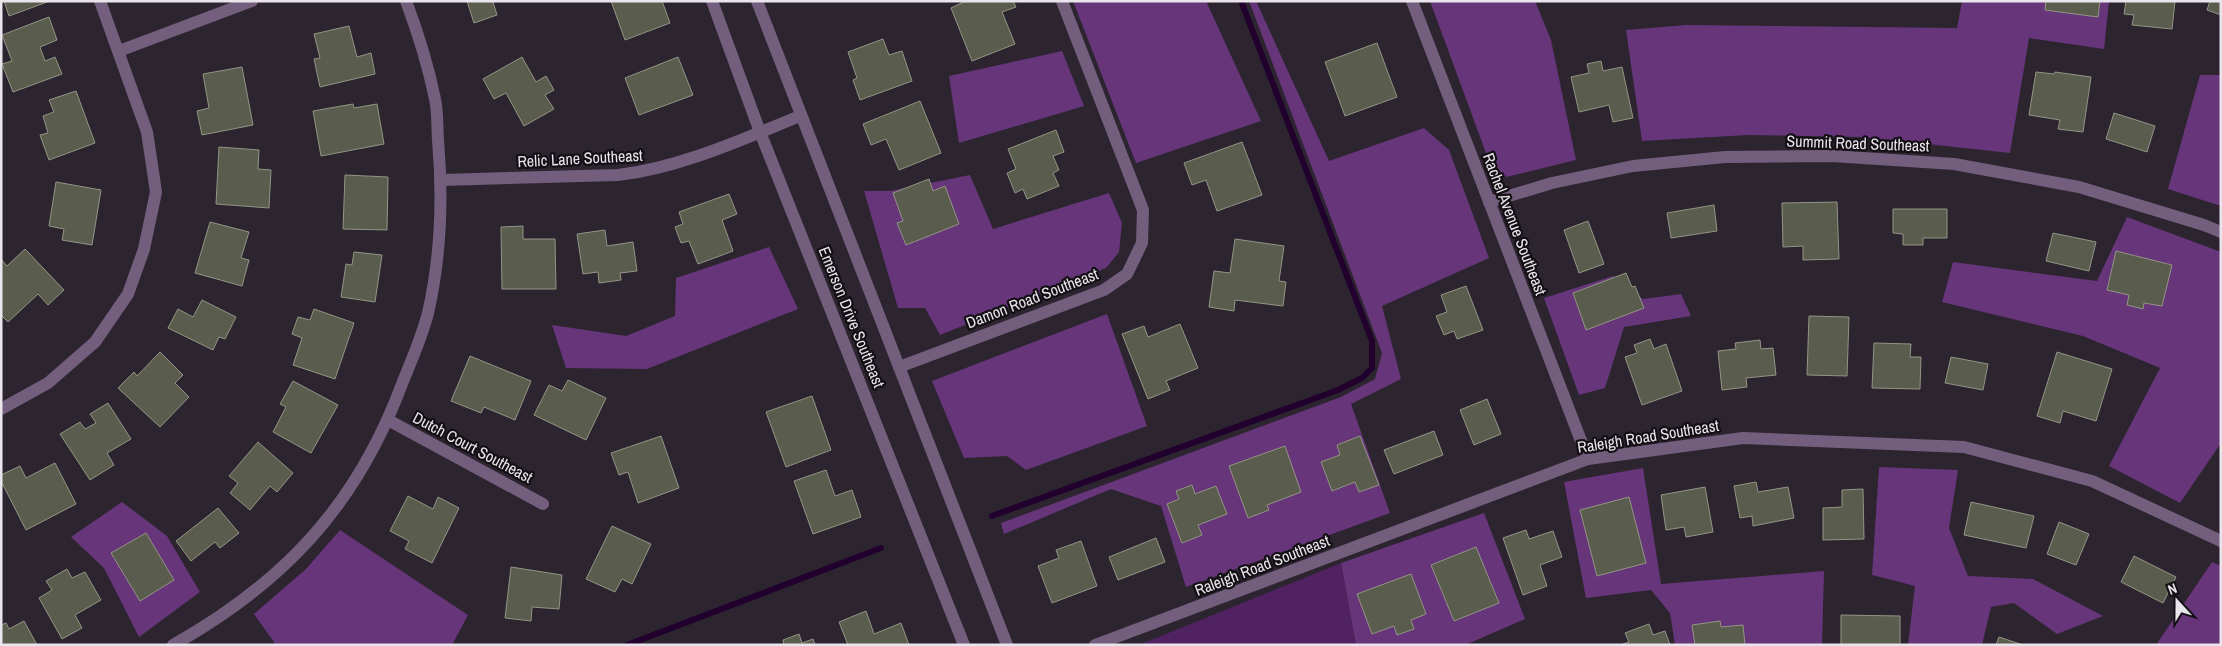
<svg xmlns="http://www.w3.org/2000/svg" width="2222" height="646" font-family="'Archivo Narrow',sans-serif">
	<style>
		.green { fill: #502262 }
		.forest { fill: #67357a }
		.lines { fill: none; stroke-linecap: round; stroke-linejoin: round }
		.stream { stroke: #21002e; stroke-width: 6 }
		.building { fill: #5a5c4d; stroke: #939585 }
		.minor { stroke: #745e7d; stroke-width: 12 }
		.tertiary { stroke: #745e7d; stroke-width: 12 }
		.labels { text-anchor: middle; dominant-baseline: central; stroke-width: 4.5; stroke-linejoin: round; paint-order: stroke }
		.street-label { font-size: 16px; fill: #eae5ec; stroke: #130f14 }
	</style>
	<rect width="100%" height="100%" fill="#2c2530"/>
	<!-- green -->
	<polygon class="green" points="1341,563 1356,645 1139,645"/>
	<!-- forest -->
	<g class="forest">
		<polygon points="1073,1 1206,1 1261,121 1136,163"/>
		<polygon points="1249,1 1256,1 1329,161 1424,128 1449,150 1489,258 1382,306 1401,379 1351,404 1390,513 1186,587 1161,506 1111,489 1004,534 1001,523 1341,397 1375,379 1382,353"/>
		<polygon points="1430,1 1535,1 1551,40 1576,160 1506,177 1490,164"/>
		<polygon points="1962,1 2109,1 2104,49 2029,38 2010,153 1863,137 1748,135 1642,141 1626,30 1686,25 1957,28"/>
		<polygon points="1062,51 1084,106 959,143 949,76"/>
		<polygon points="2200,75 2221,75 2221,206 2168,189"/>
		<polygon points="970,175 993,229 1109,193 1122,223 1119,252 1106,268 940,335 925,308 898,308 864,191 890,191"/>
		<polygon points="2127,217 2221,252 2221,443 2180,503 2109,466 2160,368 2083,336 1942,302 1953,262 2097,281"/>
		<polygon points="769,247 798,309 647,369 566,368 552,325 626,336 675,316 676,278"/>
		<polygon points="1613,276 1643,299 1681,294 1691,316 1624,327 1605,388 1579,395 1544,298"/>
		<polygon points="1107,314 1147,426 1026,470 1007,456 964,458 932,381"/>
		<polygon points="1879,467 1958,470 1949,528 1968,576 2033,579 2103,616 2057,634 2014,603 1991,607 1982,645 1908,645 1915,586 1872,575"/>
		<polygon points="1643,468 1661,584 1824,571 1822,645 1675,645 1670,613 1651,590 1586,598 1564,482"/>
		<polygon points="122,502 167,536 200,592 139,637 104,568 71,537"/>
		<polygon points="1484,513 1525,619 1465,645 1356,645 1341,563"/>
		<polygon points="340,530 468,615 452,645 276,645 254,614 306,569"/>
		<polygon points="2212,562 2221,566 2221,645 2156,645"/>
	</g>
	<g class="lines">
		<!-- stream -->
		<g class="stream">
			<polyline points="992,516 1338,390 1362,378 1372,368 1372,341 1241,1"/>
			<polyline points="627,645 881,548"/>
		</g>
	</g>
	<!-- building -->
	<g class="building">
		<polygon points="4,1 46,1 47,2 9,16"/>
		<polygon points="467,1 495,1 493,2 497,15 474,23"/>
		<polygon points="611,1 662,1 670,23 625,40"/>
		<polygon points="966,1 1013,1 1016,7 1002,12 1015,44 972,61 951,8"/>
		<polygon points="2046,1 2100,1 2098,17 2045,10"/>
		<polygon points="2126,1 2175,1 2172,29 2132,25 2134,15 2124,14"/>
		<polygon points="2210,1 2221,1 2221,15 2207,10"/>
		<polygon points="49,17 57,40 40,47 45,61 55,57 62,74 13,92 2,64 12,61 2,35"/>
		<polygon points="349,26 357,57 371,53 375,74 320,87 314,59 320,58 314,34"/>
		<polygon points="883,39 889,55 902,51 912,81 860,100 853,80 857,78 848,52"/>
		<polygon points="1377,43 1397,97 1345,116 1325,62"/>
		<polygon points="522,57 536,82 546,76 554,90 545,95 554,109 524,126 506,93 494,99 483,79"/>
		<polygon points="678,57 693,95 639,115 625,78"/>
		<polygon points="1601,61 1603,71 1622,67 1633,118 1613,122 1609,105 1579,112 1571,77 1589,73 1587,64"/>
		<polygon points="242,67 253,125 202,135 197,111 209,108 203,74"/>
		<polygon points="2036,72 2054,74 2055,72 2091,77 2083,132 2058,129 2060,120 2029,115"/>
		<polygon points="76,91 95,143 49,160 40,135 48,133 43,116 54,112 49,100"/>
		<polygon points="920,101 941,153 899,170 886,139 871,145 863,124"/>
		<polygon points="353,104 354,108 377,104 384,144 321,156 313,111"/>
		<polygon points="2114,113 2155,126 2147,152 2106,139"/>
		<polygon points="1056,130 1064,152 1053,156 1059,170 1053,173 1059,186 1027,199 1023,189 1015,193 1007,173 1016,169 1008,149"/>
		<polygon points="1242,142 1262,195 1217,211 1206,180 1192,185 1184,163"/>
		<polygon points="219,147 259,150 258,169 271,170 269,208 216,204"/>
		<polygon points="345,175 388,177 387,230 343,229"/>
		<polygon points="929,179 933,191 945,186 959,224 906,245 897,223 903,221 893,193"/>
		<polygon points="56,182 101,190 92,245 62,240 64,229 49,226"/>
		<polygon points="729,194 737,214 722,220 733,251 698,264 689,241 681,243 675,227 683,224 679,212"/>
		<polygon points="1837,202 1839,259 1803,260 1803,246 1783,247 1782,203"/>
		<polygon points="1714,205 1717,231 1671,238 1667,213"/>
		<polygon points="1893,209 1947,209 1947,238 1923,238 1923,245 1903,245 1903,234 1893,233"/>
		<polygon points="1588,221 1604,264 1579,273 1564,230"/>
		<polygon points="210,222 249,232 241,258 249,260 242,286 195,273"/>
		<polygon points="523,226 523,239 555,239 556,289 502,289 501,227"/>
		<polygon points="605,230 607,246 633,242 637,271 620,273 621,280 599,283 598,272 583,274 577,234"/>
		<polygon points="2053,233 2096,242 2089,271 2046,261"/>
		<polygon points="1235,239 1284,246 1279,281 1286,282 1283,306 1235,300 1234,311 1209,307 1214,271 1230,273"/>
		<polygon points="25,249 64,290 48,305 38,294 8,322 1,315 1,259 7,266"/>
		<polygon points="2116,251 2172,265 2162,306 2144,303 2143,309 2127,305 2129,295 2107,290"/>
		<polygon points="354,252 382,255 375,302 341,297 346,264 352,265"/>
		<polygon points="1626,273 1632,287 1635,286 1644,308 1586,330 1573,293"/>
		<polygon points="1466,286 1483,330 1457,339 1454,331 1444,335 1436,316 1447,312 1441,295"/>
		<polygon points="202,300 236,317 225,339 219,337 213,350 168,328 178,309 193,317"/>
		<polygon points="314,309 354,323 335,379 293,365 302,338 292,334 298,317 310,320"/>
		<polygon points="1809,316 1849,317 1847,376 1807,375"/>
		<polygon points="1180,324 1198,368 1166,381 1170,390 1148,399 1122,334 1144,326 1148,337"/>
		<polygon points="1650,339 1654,349 1666,344 1682,391 1642,405 1625,357 1637,353 1634,345"/>
		<polygon points="1760,340 1761,349 1773,348 1776,375 1746,378 1747,387 1722,390 1718,351 1736,349 1735,343"/>
		<polygon points="1874,343 1911,344 1910,357 1921,357 1920,389 1872,388"/>
		<polygon points="160,352 183,375 175,383 189,397 160,427 118,388 134,372 137,376"/>
		<polygon points="2057,352 2112,369 2096,421 2063,411 2060,423 2037,416"/>
		<polygon points="470,356 531,381 515,420 484,407 481,413 451,401"/>
		<polygon points="1951,357 1988,364 1983,390 1945,383"/>
		<polygon points="568,380 606,398 586,440 534,415 549,385 562,391"/>
		<polygon points="293,381 338,405 311,453 273,432 286,407 280,404"/>
		<polygon points="812,396 831,450 786,467 766,412"/>
		<polygon points="1487,399 1501,434 1474,445 1460,410"/>
		<polygon points="108,403 131,439 107,453 114,465 90,480 60,434 80,422 85,429 96,423 90,414"/>
		<polygon points="1434,431 1443,455 1394,474 1384,450"/>
		<polygon points="661,436 679,488 638,503 628,472 619,475 611,453"/>
		<polygon points="1360,436 1379,485 1359,492 1355,482 1332,491 1321,462 1340,455 1337,445"/>
		<polygon points="258,442 293,473 277,492 270,486 250,510 230,493 238,483 229,476"/>
		<polygon points="1285,446 1301,492 1267,505 1269,510 1248,518 1229,466"/>
		<polygon points="55,463 76,504 26,530 1,481 1,475 20,466 26,478"/>
		<polygon points="826,470 835,496 852,490 861,517 813,534 794,481"/>
		<polygon points="1756,482 1758,492 1788,487 1794,518 1753,526 1752,516 1740,518 1734,486"/>
		<polygon points="1192,485 1195,494 1216,486 1227,514 1198,525 1202,535 1182,543 1167,504 1179,499 1176,491"/>
		<polygon points="1705,487 1713,532 1686,537 1684,527 1666,530 1661,495"/>
		<polygon points="1863,489 1864,539 1823,540 1823,508 1842,507 1842,490"/>
		<polygon points="408,496 433,509 438,497 459,508 432,563 405,549 409,541 390,531"/>
		<polygon points="1629,497 1646,563 1597,576 1580,510"/>
		<polygon points="1971,502 2034,516 2026,548 1964,535"/>
		<polygon points="218,508 239,533 220,548 215,542 191,561 176,541"/>
		<polygon points="2059,522 2089,534 2076,565 2047,554"/>
		<polygon points="612,526 651,544 632,584 622,579 615,592 586,579"/>
		<polygon points="1526,530 1529,539 1553,531 1562,557 1540,565 1547,586 1523,595 1503,538"/>
		<polygon points="146,533 174,580 140,601 111,553"/>
		<polygon points="1156,538 1165,562 1118,580 1109,557"/>
		<polygon points="1081,541 1097,586 1052,603 1038,566 1059,558 1056,550"/>
		<polygon points="1476,547 1499,603 1454,621 1431,565"/>
		<polygon points="2134,556 2176,577 2163,603 2121,582"/>
		<polygon points="511,567 562,575 559,609 532,607 531,621 505,618"/>
		<polygon points="67,569 72,578 85,572 101,600 75,615 82,628 62,639 39,598 52,590 46,581"/>
		<polygon points="1411,574 1426,614 1411,620 1414,629 1397,635 1394,626 1372,634 1357,594"/>
		<polygon points="866,611 874,634 901,623 909,645 848,645 839,622"/>
		<polygon points="1841,615 1900,616 1900,645 1841,645"/>
		<polygon points="24,621 37,645 1,645 1,625 6,623 9,629"/>
		<polygon points="1720,621 1721,627 1743,625 1745,645 1695,645 1692,625"/>
		<polygon points="1649,624 1653,635 1665,631 1670,645 1620,645 1629,642 1625,633"/>
		<polygon points="799,634 802,643 813,639 815,645 784,645 783,640"/>
		<polygon points="1999,637 2023,645 1996,645"/>
	</g>
	<g class="lines">
		<!-- minor -->
		<g class="minor">
			<polyline points="1412,1 1588,459"/>
			<polyline points="119,51 252,1"/>
			<path d="M 441,180 L 618,175 C 680,168 743,139 800,116"/>
			<polyline points="1489,202 1552,183 1633,166 1725,157 1832,156 1954,164 2079,187 2204,225 2221,232"/>
			<polyline points="899,367 1104,290 1127,274 1142,243 1143,210 1062,1"/>
			<polyline points="1,409 48,383 95,342 128,294 144,249 156,192 147,132 100,1"/>
			<polyline points="388,420 543,504"/>
			<path d="M 173,645 C 223,617 271,582 310,539 C 350,495 381,440 402,384 C 411,361 422,337 428,313 C 441,256 443,198 438,140 C 437,127 438,112 435,99 C 428,65 418,33 406,1"/>
			<polyline points="1095,645 1588,459 1743,438 1964,447 2092,481 2221,541"/>
		</g>
		<!-- tertiary -->
		<g class="tertiary">
			<polyline points="712,1 760,132 964,645"/>
			<polyline points="757,1 1007,645"/>
		</g>
	</g>
	<g class="labels">
		<!-- street labels -->
		<g class="street-label">
			<text transform="translate(1858 143) rotate(2)">Summit Road Southeast</text>
			<text transform="translate(580 158) rotate(-3)">Relic Lane Southeast</text>
			<text transform="translate(1515 224) rotate(69)">Rachel Avenue Southeast</text>
			<text transform="translate(1032 298) rotate(-21)">Damon Road Southeast</text>
			<text transform="translate(852 317) rotate(68)">Emerson Drive Southeast</text>
			<text transform="translate(1648 436) rotate(-9)">Raleigh Road Southeast</text>
			<text transform="translate(473 447) rotate(28)">Dutch Court Southeast</text>
			<text transform="translate(1262 565) rotate(-21)">Raleigh Road Southeast</text>
		</g>
	</g>
	<!-- border -->
	<rect width="2222" height="646" fill="none" stroke="#eae5ec" stroke-width="5"/>
	<!-- north arrow -->
	<g transform="translate(2177 601) rotate(339)" stroke="#130f14" stroke-width="4" paint-order="stroke">
	<path d="M0-4L9 19L0 12L-9 19Z" fill="#eae5ec"/>
	<text y="-8" font-size="14" font-weight="bold" text-anchor="middle" fill="#eae5ec">N</text>
	</g>
</svg>
